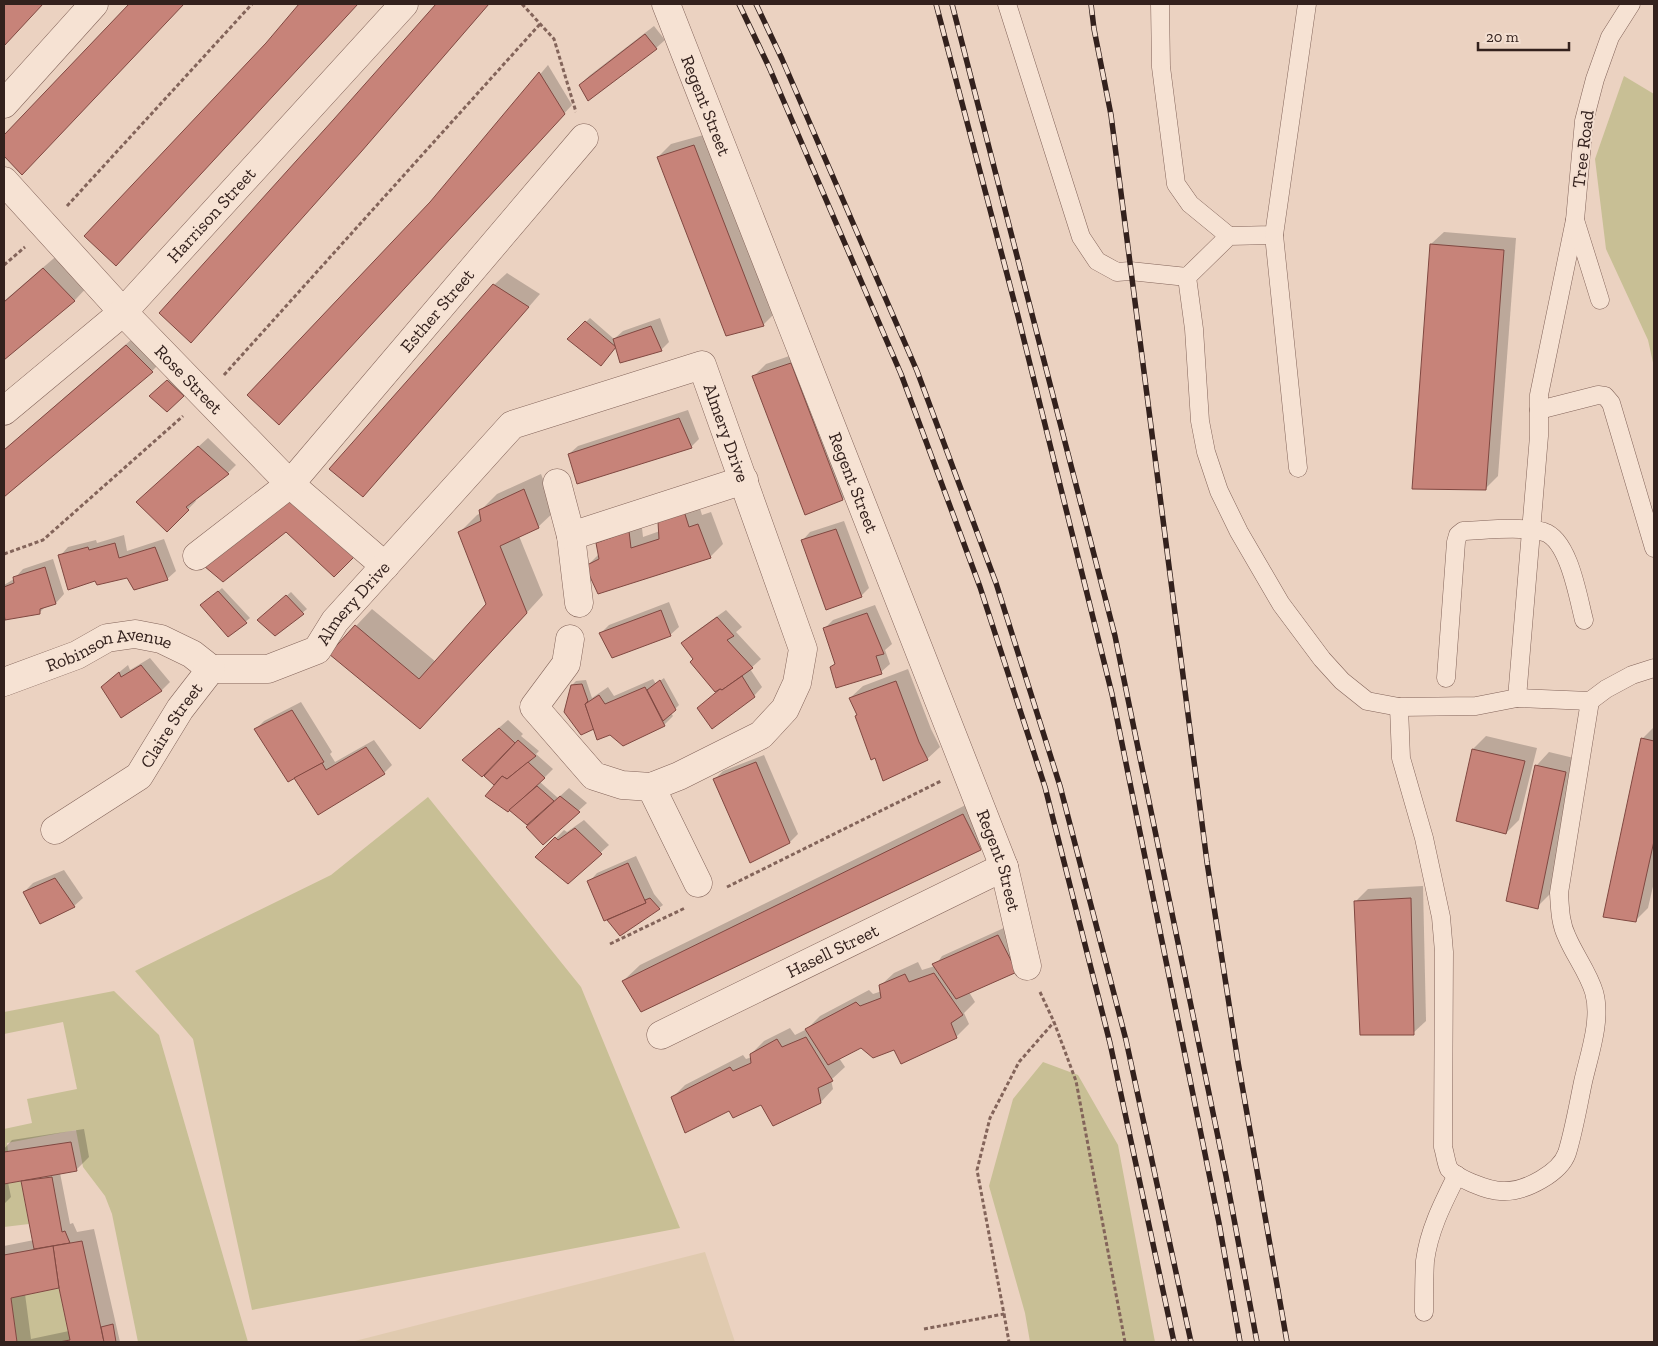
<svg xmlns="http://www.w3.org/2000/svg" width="1658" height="1346" font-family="'Zilla Slab',serif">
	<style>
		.farmland { fill: #e0caaf }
		.green { fill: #c8bf95 }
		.shadow { fill: #0003; fill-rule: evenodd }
		.building { fill: #c78379; stroke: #804841 }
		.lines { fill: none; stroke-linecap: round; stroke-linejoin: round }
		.service-casing { stroke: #83645a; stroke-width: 19 }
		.minor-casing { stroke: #83645a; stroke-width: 29 }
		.path { stroke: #83645a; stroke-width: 3; stroke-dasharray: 4 2.5; stroke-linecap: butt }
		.service { stroke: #f6e2d3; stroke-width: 18 }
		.minor { stroke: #f6e2d3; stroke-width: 28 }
		.rail-casing { stroke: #33211d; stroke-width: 5.5 }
		.rail { stroke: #f3ded0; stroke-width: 4; stroke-dasharray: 11; stroke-linecap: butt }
		.labels { text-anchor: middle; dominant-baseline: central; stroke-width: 4; stroke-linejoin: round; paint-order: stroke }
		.street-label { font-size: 18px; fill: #33211d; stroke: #f3ded0 }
	</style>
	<rect width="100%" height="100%" fill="#ebd2c1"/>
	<!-- farmland -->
	<polygon class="farmland" points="705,1252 735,1342 351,1342"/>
	<!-- green -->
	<g class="green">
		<polygon points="1624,76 1654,94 1654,367 1648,340 1606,249 1595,159"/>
		<polygon points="428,797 581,987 680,1228 252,1310 193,1039 135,971 331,875"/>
		<polygon points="114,991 159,1035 248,1342 138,1342 112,1214 105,1196 83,1167 76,1130 7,1143 8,1151 4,1152 4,1129 32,1123 27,1099 77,1089 63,1022 4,1034 4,1012"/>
		<polygon points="1043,1062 1078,1075 1118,1145 1155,1342 1030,1342 1025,1313 989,1186 1013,1099"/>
		<polygon points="21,1181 29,1224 4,1227 4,1184"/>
		<polygon points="59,1288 70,1340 59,1342 17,1342 11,1298"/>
	</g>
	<!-- shadow -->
	<g class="shadow">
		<polygon points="4,4 42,4 4,45"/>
		<polygon points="131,4 183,4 22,173 4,155 4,136"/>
		<polygon points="300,4 357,4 298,69 267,44"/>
		<polygon points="437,4 489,4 369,142 335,120"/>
		<polygon points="654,26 665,40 656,48 580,85 589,76"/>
		<polygon points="548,65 572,105 287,415 431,203"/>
		<polygon points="707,134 776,312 763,325 658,157 671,144"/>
		<polygon points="1444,232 1516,238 1498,476 1485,489 1431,244"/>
		<polygon points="60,253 91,283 75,300 4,359 4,301"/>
		<polygon points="507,273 540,294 375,483 494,285"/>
		<polygon points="590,318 614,339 623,331 660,318 669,342 661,350 616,346 601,364 569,339"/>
		<polygon points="139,333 165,358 152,371 4,496 4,450"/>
		<polygon points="804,351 856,486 843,499 806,514 754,376 766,364"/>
		<polygon points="172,377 186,391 167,410 155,392"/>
		<polygon points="688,410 699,439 691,447 569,454 578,446"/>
		<polygon points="208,438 236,465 228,473 194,498 196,501 167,531 146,494"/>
		<polygon points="541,474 555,511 538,527 519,536 543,595 436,711 356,626 372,609 436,662 487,604 460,532 477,515 481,513 480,511 497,494"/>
		<polygon points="697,499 702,515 711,512 723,544 710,557 587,566 599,554 597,543 610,530 641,519 643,537 660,531"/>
		<polygon points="844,521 869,588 861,596 802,541 810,532"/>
		<polygon points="124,535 127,551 164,539 176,571 167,579 128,577 96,580 60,556 68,547 96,540 97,543"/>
		<polygon points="53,559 64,594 56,603 47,605 39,613 6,617 4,619 4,585 14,579 23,569"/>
		<polygon points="222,588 250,618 228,636 206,602"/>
		<polygon points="291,592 307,609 275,635 263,616"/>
		<polygon points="669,602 679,627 670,635 601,633 609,625"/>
		<polygon points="875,605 892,644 885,650 890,664 881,672 832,667 836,663 825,628 833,620"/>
		<polygon points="726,610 742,627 736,632 761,659 750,669 762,687 754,696 707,700 717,692 692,662 694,659 682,643 691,635"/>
		<polygon points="150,658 170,682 162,690 121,716 111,679 128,665 130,670"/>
		<polygon points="908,669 931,729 940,747 927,759 876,757 850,698 863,686"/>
		<polygon points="664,678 679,705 671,713 673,716 664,725 623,745 610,733 598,738 572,685 576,681 586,680 592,698 608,687 614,696 653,679 656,684"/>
		<polygon points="301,702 332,752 330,754 335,762 374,740 392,765 384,773 295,777 256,729 264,721"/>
		<polygon points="508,720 523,734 521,736 539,751 536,754 553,769 540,782 558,798 569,788 587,803 543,843 529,825 510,809 498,779 504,757 502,755 472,751"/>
		<polygon points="1654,727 1654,882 1648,908 1635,921 1642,739"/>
		<polygon points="1486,736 1537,748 1519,820 1506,833 1458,820 1473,749"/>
		<polygon points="1549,752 1578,759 1550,894 1537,907 1508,900 1537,765"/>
		<polygon points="764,755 798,834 790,842 751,861 715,779 723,771"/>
		<polygon points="980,798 997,832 980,849 623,981 640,965"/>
		<polygon points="584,820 609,845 568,882 537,857 564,830 567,832"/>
		<polygon points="636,856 654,894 663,905 659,908 609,921 613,916 589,882 597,873"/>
		<polygon points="64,870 83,898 74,906 24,892 33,883"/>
		<polygon points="1423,886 1426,1021 1413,1033 1356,901 1368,889"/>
		<polygon points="1006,927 1024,963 969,992 975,1002 964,1013 969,1024 956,1037 894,1049 862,1046 839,1058 845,1067 831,1080 833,1089 821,1102 762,1103 730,1109 672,1098 685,1085 743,1055 746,1059 752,1057 751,1054 764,1041 790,1028 795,1035 807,1029 820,1016 869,990 873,994 882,991 881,985 894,973 918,962 922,970 935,966 942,956"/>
		<path d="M 84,1129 L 89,1157 L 76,1170 L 60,1173 L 70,1224 L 73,1223 L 77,1232 L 94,1229 L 120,1342 L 4,1342 L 4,1246 L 34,1240 L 22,1180 L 8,1182 L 11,1197 L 4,1204 L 4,1149 L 12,1140 ZM 60,1287 L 69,1331 L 31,1339 L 25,1294 Z"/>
	</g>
	<!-- building -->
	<g class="building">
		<polygon points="4,4 43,4 4,46"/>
		<polygon points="129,4 184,4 22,175 4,156 4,135"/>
		<polygon points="299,4 358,4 116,266 84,236 266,43"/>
		<polygon points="436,4 489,4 361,152 191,343 159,313 334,119"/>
		<polygon points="645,34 657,49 588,101 579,85"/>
		<polygon points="539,72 565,114 279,425 247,395 430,202"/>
		<polygon points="694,145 764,326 726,336 657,157"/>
		<polygon points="1430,244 1504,250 1486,490 1412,489"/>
		<polygon points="43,268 75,301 4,360 4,302"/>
		<polygon points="493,284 529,307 363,497 329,469"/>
		<polygon points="585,321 616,347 601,366 567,339"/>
		<polygon points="651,326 662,351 620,363 613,339"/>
		<polygon points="126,345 153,372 4,497 4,450"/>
		<polygon points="791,363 843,500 805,515 752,376"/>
		<polygon points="167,380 184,396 167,412 149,396"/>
		<polygon points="679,418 692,448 577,484 568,454"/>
		<polygon points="198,446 229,474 186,507 189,510 167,532 136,502"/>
		<polygon points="524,489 539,528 500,546 527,613 420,729 329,654 355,625 419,679 486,604 458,532 481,521 479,510"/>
		<polygon points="289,492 355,556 334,577 286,532 223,582 204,566"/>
		<polygon points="684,511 689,527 698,524 711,558 598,594 585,566 599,559 596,543 629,531 631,548 659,539 658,522"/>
		<polygon points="836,529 862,597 826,610 801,540"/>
		<polygon points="115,543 119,558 155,547 168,580 134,590 127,578 97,585 95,581 68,590 58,555 88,547 89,550"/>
		<polygon points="45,567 56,604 40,609 40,614 5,620 4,614 4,587 14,583 13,577"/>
		<polygon points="218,591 247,623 228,637 200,605"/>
		<polygon points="286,595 304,614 275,636 257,620"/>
		<polygon points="661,610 671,636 612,658 599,633"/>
		<polygon points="867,613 884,654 876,656 882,674 836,688 830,667 835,664 823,628"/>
		<polygon points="717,617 734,636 727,640 753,668 722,690 720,689 715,692 690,662 693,659 681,643"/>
		<polygon points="141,665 162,691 121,718 101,687 119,672 121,677"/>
		<polygon points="742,676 755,697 712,729 697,708 720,689 722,690"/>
		<polygon points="660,680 676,710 663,721 647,690"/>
		<polygon points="896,681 919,742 928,760 883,781 875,758 871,760 855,716 857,715 849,698"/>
		<polygon points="582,684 588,701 585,704 594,729 581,735 564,712 571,685"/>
		<polygon points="645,687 665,726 623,746 610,735 597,740 585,704 599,695 605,704"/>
		<polygon points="292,710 324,762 288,782 254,729"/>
		<polygon points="499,728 515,743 482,777 462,760"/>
		<polygon points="1641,738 1654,741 1654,841 1636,922 1603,917"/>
		<polygon points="518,740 536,756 507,779 502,776 494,785 484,776"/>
		<polygon points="366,747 385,774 318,815 294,778 322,763 326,770"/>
		<polygon points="1472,749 1525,761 1506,834 1456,821"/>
		<polygon points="528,762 545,778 508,812 485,796 502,776 507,779"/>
		<polygon points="756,762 790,843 750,863 713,779"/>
		<polygon points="1535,765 1566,772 1538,909 1506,901"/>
		<polygon points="537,786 554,801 527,825 509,810"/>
		<polygon points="560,796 580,812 543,845 526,827"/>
		<polygon points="963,814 981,850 641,1012 622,981"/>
		<polygon points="575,828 602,854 568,884 535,857 555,837 558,840"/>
		<polygon points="628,863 646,903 604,921 587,881"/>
		<polygon points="55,878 75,907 40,924 23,892"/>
		<polygon points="650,898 660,909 620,936 607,920 646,903 645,900"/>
		<polygon points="1411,898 1414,1035 1360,1035 1354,901"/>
		<polygon points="998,935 1017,972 956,999 932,964"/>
		<polygon points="934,973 963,1015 951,1023 957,1038 901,1064 894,1050 873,1058 861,1048 828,1065 805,1029 856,1002 860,1006 881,998 879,985 905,974 909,982"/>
		<polygon points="806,1037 833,1081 818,1088 821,1103 773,1126 761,1105 733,1118 729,1111 685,1133 671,1097 730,1067 733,1071 751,1063 750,1054 777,1039 782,1047"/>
		<polygon points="71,1142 77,1171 4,1184 4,1152"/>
		<polygon points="52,1177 62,1232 65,1231 70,1243 34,1249 21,1181"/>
		<polygon points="82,1241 104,1342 59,1342 70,1340 59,1288 53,1246"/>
		<polygon points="53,1246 59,1288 11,1298 17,1342 4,1342 4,1255"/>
		<polygon points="113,1324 116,1342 104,1342 101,1327"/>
	</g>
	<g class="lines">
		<defs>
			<g id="service">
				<polyline points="1007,4 1081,237 1097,261 1117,272 1130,271 1187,277"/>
				<polyline points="1160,4 1161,67 1176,184 1190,204 1229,236"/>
				<polyline points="1307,4 1274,235 1229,236 1187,277 1194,329 1200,421 1206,452 1219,491 1239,532 1281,604 1322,659 1342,681 1367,701 1399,707 1476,706 1517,698 1539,436 1539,395 1575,220"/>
				<polyline points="1274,235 1298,468"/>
				<polyline points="1600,300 1575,220 1584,121 1595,79 1610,37 1631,4"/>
				<polyline points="1539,410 1598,395 1605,396 1611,403 1654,548"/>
				<path d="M 1446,678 L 1456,542 L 1458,535 L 1463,531 C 1486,530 1523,526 1544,532 C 1569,540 1578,597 1584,620"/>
				<polyline points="1517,698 1590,701 1606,689 1632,675 1654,668"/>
				<path d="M 1399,707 L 1401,758 L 1424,838 L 1441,917 L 1444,952 L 1443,1147 C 1445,1153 1446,1163 1449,1169 C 1454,1175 1465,1180 1472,1183 C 1482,1187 1494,1192 1505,1191 C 1526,1191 1560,1173 1567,1153 C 1574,1130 1578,1106 1583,1082 C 1589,1055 1602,1020 1594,992 C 1588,972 1575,956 1567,937 C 1560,923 1560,908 1559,893 L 1590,701"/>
				<path d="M 1424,1312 C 1424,1295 1424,1278 1425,1261 C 1429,1230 1443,1203 1457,1175"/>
			</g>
			<g id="minor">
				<path id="s1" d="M 666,4 L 1004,867 L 1027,966"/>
				<polyline points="4,104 94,4"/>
				<path id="s2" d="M 4,181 L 123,312 L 290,484 L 385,566"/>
				<path id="s3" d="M 4,411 L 123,312 L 404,4"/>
				<polyline points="557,483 571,536 579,603"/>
				<polyline points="571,536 744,480"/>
				<path id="s4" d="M 197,556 L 290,484 L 584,138"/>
				<path id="s5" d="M 211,669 L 268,669 L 317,650 L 335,621 L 512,425 L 702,365 L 803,649 L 797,683 L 785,709 L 761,735 L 679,776 L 651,787 L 622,785 L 594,776 L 534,707 L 566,664 L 570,639"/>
				<path id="s6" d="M 4,682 L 77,655 L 107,638 L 135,634 L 161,639 L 192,654 L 211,669"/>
				<polyline points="651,787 698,883"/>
				<path id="s7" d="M 55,830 L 139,776 L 180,709 L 211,669"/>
				<path id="s8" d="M 661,1035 L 1004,867"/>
			</g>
		</defs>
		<!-- service casing -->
		<use href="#service" class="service-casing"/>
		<!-- minor casing -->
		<use href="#minor" class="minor-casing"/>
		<!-- path -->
		<g class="path">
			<polyline points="522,4 554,39 576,112"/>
			<polyline points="67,206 252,4"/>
			<polyline points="4,265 25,247"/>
			<polyline points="224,375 540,24"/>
			<polyline points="4,554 43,540 183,416"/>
			<polyline points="727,887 941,781"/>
			<polyline points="610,944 685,908"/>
			<polyline points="1040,992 1054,1022 1076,1081 1125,1342"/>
			<polyline points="1004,1314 1009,1342"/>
			<polyline points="924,1329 1004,1314 977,1170 990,1118 1019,1062 1054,1022"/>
		</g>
		<!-- service -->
		<use href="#service" class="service"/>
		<!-- minor -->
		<use href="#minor" class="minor"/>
		<defs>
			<g id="rail">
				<polyline points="739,4 769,67 901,374 980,587 1045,787 1110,1043 1174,1342"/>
				<polyline points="756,4 782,59 917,371 996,583 1060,786 1126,1040 1191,1342"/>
				<polyline points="936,4 1018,316 1112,694 1219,1223 1240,1342"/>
				<polyline points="952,4 1115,636 1226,1176 1257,1342"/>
				<polyline points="1091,4 1094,29 1111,115 1207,862 1238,1062 1287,1342"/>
			</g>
		</defs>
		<!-- rail casing -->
		<use href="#rail" class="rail-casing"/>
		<!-- rail -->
		<use href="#rail" class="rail"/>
	</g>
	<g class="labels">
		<!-- street labels -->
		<g class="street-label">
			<text stroke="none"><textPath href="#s1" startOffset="109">Regent Street</textPath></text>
			<text transform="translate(1583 149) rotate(-83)">Tree Road</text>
			<text stroke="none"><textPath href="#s3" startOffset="286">Harrison Street</textPath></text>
			<text stroke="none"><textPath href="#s4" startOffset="345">Esther Street</textPath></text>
			<text stroke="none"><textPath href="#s2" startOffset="271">Rose Street</textPath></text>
			<text stroke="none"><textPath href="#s5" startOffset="679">Almery Drive</textPath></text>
			<text stroke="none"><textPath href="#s1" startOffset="514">Regent Street</textPath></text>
			<text stroke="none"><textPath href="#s5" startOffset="169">Almery Drive</textPath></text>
			<text stroke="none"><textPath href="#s6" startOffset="112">Robinson Avenue</textPath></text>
			<text stroke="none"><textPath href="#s7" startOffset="160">Claire Street</textPath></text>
			<text stroke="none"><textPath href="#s1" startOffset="919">Regent Street</textPath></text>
			<text stroke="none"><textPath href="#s8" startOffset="191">Hasell Street</textPath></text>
		</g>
	</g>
	<!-- border -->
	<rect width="1658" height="1346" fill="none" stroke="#33211d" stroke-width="10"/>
	<!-- scale -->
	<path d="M1478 42v8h91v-8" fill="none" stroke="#33211d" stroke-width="2.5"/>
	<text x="1486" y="42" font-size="15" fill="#33211d" stroke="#f3ded0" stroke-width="4" paint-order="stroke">20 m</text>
</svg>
